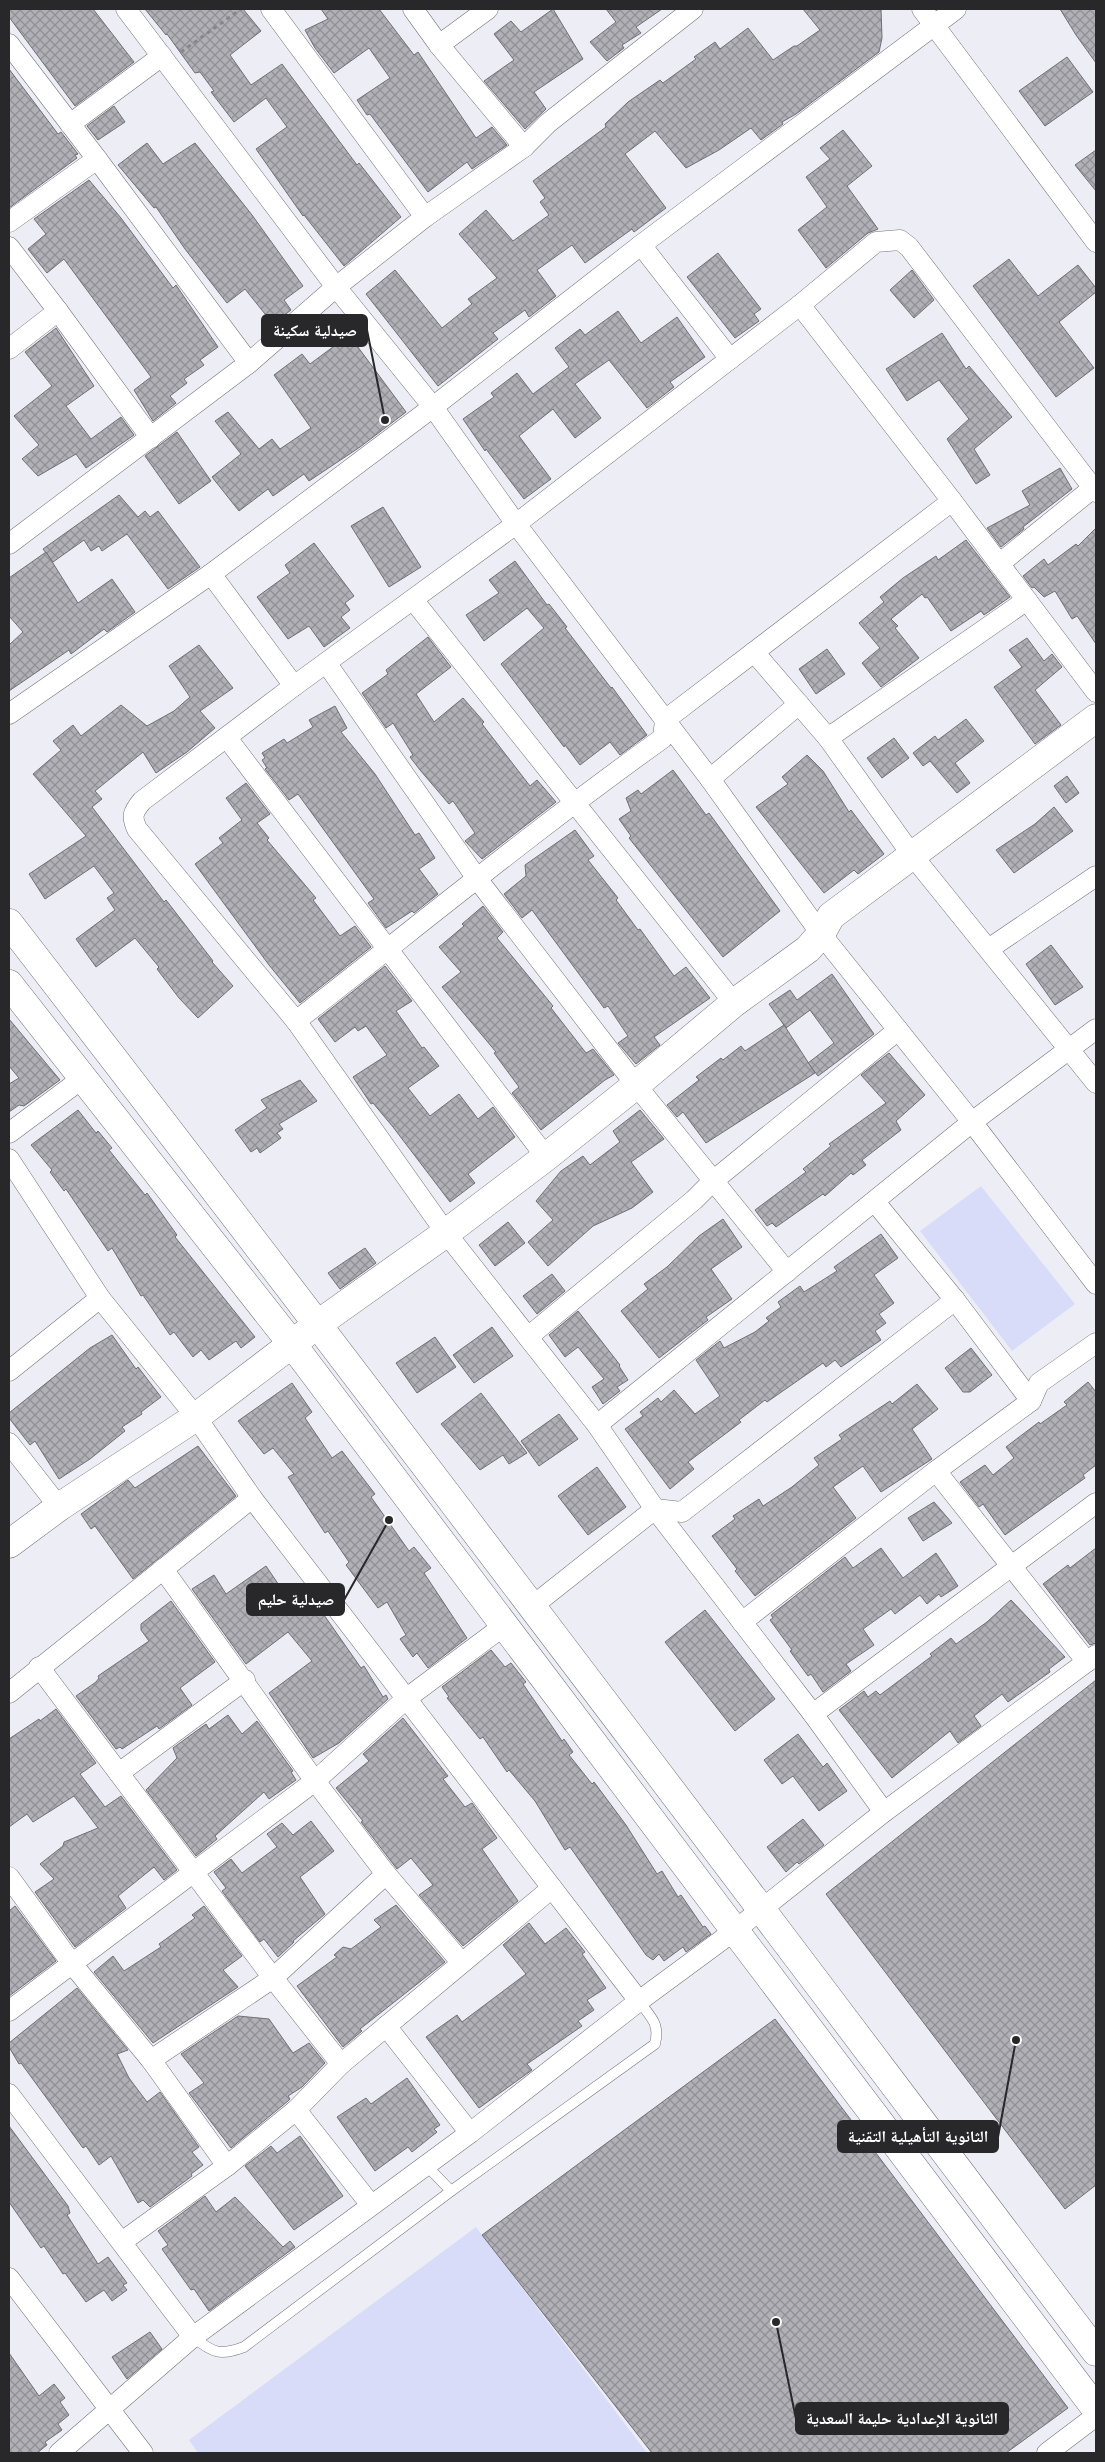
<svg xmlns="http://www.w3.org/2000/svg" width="1105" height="2462" font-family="Montserrat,'Noto Naskh Arabic',sans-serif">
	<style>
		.grass { fill: #d8dcf9 }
		.building { fill: url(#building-cross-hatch); stroke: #706f75 }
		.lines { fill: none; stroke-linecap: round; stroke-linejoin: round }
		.lane-casing { stroke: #74747a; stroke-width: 11 }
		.street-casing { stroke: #74747a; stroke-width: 21 }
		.secondary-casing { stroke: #74747a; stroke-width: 29 }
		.path { stroke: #87878b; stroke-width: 3; stroke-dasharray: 4 4; stroke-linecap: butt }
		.lane { stroke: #fff; stroke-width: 10 }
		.street { stroke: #fff; stroke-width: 20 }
		.secondary { stroke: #fff; stroke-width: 28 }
		.leader { fill: none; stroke: #28282a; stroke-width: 2 }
		.callout-dot { fill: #28282a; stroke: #fff; stroke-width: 2 }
		.callout { fill: #28282a; stroke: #28282a; stroke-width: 2 }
		.callout-label { font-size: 16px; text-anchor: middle; font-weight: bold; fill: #fff }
	</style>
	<defs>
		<pattern id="building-cross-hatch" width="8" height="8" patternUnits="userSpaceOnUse" patternTransform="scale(1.25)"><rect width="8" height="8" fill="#b1b0b6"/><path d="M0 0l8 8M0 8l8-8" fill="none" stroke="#908f94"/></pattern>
	</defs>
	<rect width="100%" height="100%" fill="#edeef5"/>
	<!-- grass -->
	<g class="grass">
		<polygon points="981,1186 1075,1304 1012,1351 920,1231"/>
		<polygon points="476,2227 647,2453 198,2453 189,2440"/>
	</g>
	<!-- building -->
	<g class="building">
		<polygon points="9,9 93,9 134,62 75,106 9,17"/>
		<polygon points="145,9 243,9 261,31 230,55 251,85 282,64 357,165 359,163 401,217 344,266 304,215 303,216 256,149 287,127 266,98 234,122 211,92 214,91 200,72 195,73 167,34 166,35"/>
		<polygon points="321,9 379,9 414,55 418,52 476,138 492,127 507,145 472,169 467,162 428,192 370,114 367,115 357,100 390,78 369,48 334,73 315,48 305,30 328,19"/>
		<polygon points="553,9 583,59 534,92 546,109 525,129 484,81 514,60 494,34 511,21 521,32"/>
		<polygon points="606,9 662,9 636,27 641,33 622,45 624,48 607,61 590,42 616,22"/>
		<polygon points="803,9 881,9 882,38 879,52 796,114 782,122 783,124 761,140 751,128 719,150 686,168 655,131 625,154 666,208 634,232 632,229 585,263 572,245 537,270 556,296 529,317 525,310 493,333 498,339 438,386 366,294 395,270 442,328 472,304 468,299 497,278 459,234 486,210 513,241 549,215 540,202 545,198 533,181 606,127 605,124 628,102 660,80 663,83 696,59 694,57 715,42 720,49 748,28 773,60 794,46 797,46 820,30"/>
		<polygon points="1060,9 1096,9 1096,63 1076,35"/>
		<polygon points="1067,57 1093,92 1045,126 1019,91"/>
		<polygon points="9,69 58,134 61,132 78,154 75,155 77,158 9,208"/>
		<polygon points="114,106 125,122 98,140 87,126"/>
		<polygon points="843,130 872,166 847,186 878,229 868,233 826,268 798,230 827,207 806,177 830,159 820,148"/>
		<polygon points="147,143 163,164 195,143 252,215 303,286 284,300 291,310 273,324 245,289 227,303 185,249 156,207 154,208 118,165"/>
		<polygon points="1096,150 1096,191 1075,165"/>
		<polygon points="89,180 121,218 173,288 176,285 218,347 200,360 204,365 184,379 187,383 170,396 176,403 153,421 134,390 151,377 64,259 47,273 28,249 46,234 34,219"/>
		<polygon points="718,253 761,309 754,314 759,321 735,338 687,277"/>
		<polygon points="1009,259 1038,296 1078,265 1096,288 1096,292 1059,322 1094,368 1056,397 973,286"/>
		<polygon points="912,270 934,300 914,318 890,290"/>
		<polygon points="618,311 641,343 677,317 705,357 670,382 674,387 647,408 609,360 575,384 601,418 575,438 553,409 519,436 551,479 524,499 486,449 485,451 463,419 494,397 491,393 517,373 533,394 569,367 555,348 580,329 585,335"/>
		<polygon points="56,328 94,386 66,406 91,439 121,417 134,435 86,468 76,454 38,476 22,459 39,445 14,416 52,386 25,352"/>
		<polygon points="942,333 966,369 969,366 1012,417 974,449 990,475 976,484 947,439 969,419 939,380 907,401 886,369"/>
		<polygon points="349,335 406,412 360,447 309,481 304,474 273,496 268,489 239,511 212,477 241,454 215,421 228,412 259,449 272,439 280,449 311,428 274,375 302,354 310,364"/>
		<polygon points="177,432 211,481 179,504 145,456"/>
		<polygon points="1060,468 1072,489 1023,527 1024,529 1001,547 987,528 1030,505 1022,491"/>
		<polygon points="119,495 138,517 145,511 150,517 158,511 200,567 168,589 127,534 102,551 99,546 91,551 84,540 53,562 43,549"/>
		<polygon points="383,507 421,567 389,587 351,526"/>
		<polygon points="1096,528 1096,644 1077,616 1072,619 1055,591 1044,597 1034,587 1032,588 1023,576 1044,559 1048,565 1076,544 1078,546"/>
		<polygon points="966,540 1010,597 984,615 981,611 951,631 927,597 925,598 922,594 891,619 898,626 895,628 919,658 881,687 862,663 880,648 859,623 884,602 880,597 903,578 936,556 938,560"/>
		<polygon points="314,543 354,596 345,603 350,610 341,617 350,628 324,647 309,626 288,639 257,597 290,573 285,565"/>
		<polygon points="46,552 78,603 112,579 135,612 107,632 104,629 71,654 69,650 9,691 9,645 23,632 9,616 9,578"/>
		<polygon points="515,561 547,605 549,604 567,627 565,628 611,688 612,687 647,735 620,755 610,742 580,765 565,745 564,747 501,664 544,628 527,608 484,641 466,615 499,593 489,580"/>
		<polygon points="428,637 451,667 416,694 434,722 463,698 484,722 482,724 530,786 537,780 556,802 482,859 465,841 475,833 453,801 449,804 420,770 410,757 413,755 393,723 386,728 362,693 388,674 386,670"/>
		<polygon points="1027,638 1044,661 1052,654 1062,667 1035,690 1061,725 1035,744 994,687 1022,667 1009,650"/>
		<polygon points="199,645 233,688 200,711 215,728 187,752 156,773 143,752 95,791 102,799 92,807 164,902 166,900 213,961 212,962 233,986 198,1018 179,998 157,969 159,967 135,938 96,967 76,939 115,910 107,898 114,893 94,866 45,899 29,874 86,836 33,774 61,750 53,741 73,725 81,736 121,705 147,726 174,711 190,697 169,666"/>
		<polygon points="827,649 845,674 816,694 799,669"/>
		<polygon points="335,706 347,728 341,732 375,774 415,835 419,833 435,858 419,869 438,894 414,913 412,911 386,928 368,903 374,899 298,794 289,800 265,769 267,768 262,760 265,758 262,753 284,739 287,743 313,727 309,720"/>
		<polygon points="966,719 984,741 955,763 970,783 957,793 930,761 923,766 913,753 935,736 938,740"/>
		<polygon points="894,738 909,758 882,778 867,758"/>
		<polygon points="807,755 823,771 849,812 851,810 884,854 858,874 854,870 824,893 756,807 788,784 782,777"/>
		<polygon points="673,770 706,815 709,813 780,911 723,957 629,838 631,836 619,819 631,811 626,798 638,790 641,794"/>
		<polygon points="1067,776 1079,793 1066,803 1054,786"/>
		<polygon points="246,783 270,814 257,823 269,838 267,840 316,898 313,900 340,936 355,926 371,947 300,1003 269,965 195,864 223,843 219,838 242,820 226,798"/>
		<polygon points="1054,807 1073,831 1014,873 996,850 1035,824"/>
		<polygon points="575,830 594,856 588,860 618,898 616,900 638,930 640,929 674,976 686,967 710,998 654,1037 660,1045 636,1064 618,1043 628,1036 608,1006 604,1008 532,910 522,918 504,894 526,876 525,865"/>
		<polygon points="483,906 503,932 497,938 553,1006 551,1008 586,1053 593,1049 614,1075 605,1080 541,1130 512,1093 519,1087 494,1053 496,1052 442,987 461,972 439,947 464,926 462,924"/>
		<polygon points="1051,945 1083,987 1055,1005 1026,964"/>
		<polygon points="385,966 412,1001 396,1011 422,1048 424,1047 439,1066 408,1088 430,1116 459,1094 478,1119 493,1107 515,1137 468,1174 475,1183 450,1202 393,1127 373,1103 371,1104 353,1077 387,1055 366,1026 358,1031 355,1027 335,1042 318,1019"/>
		<polygon points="832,974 874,1034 818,1076 808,1063 834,1043 810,1010 786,1028 769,1004 790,990 797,1000"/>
		<polygon points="9,1019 60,1080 24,1106 19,1105 9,1112 9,1084 19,1078 9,1066"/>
		<polygon points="784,1025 815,1073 706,1143 683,1112 677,1117 667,1105 699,1080 696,1077 721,1058 723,1060 741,1046 745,1051"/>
		<polygon points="889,1053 925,1095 896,1121 901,1130 862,1160 866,1165 853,1175 851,1173 825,1196 823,1194 776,1227 772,1223 767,1226 755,1210 806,1172 803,1169 831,1146 829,1144 886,1103 861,1075"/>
		<polygon points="300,1080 317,1101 279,1124 283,1129 277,1133 281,1138 260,1153 257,1148 251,1152 235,1130 267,1108 261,1100"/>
		<polygon points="78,1110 96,1133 98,1131 112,1148 109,1150 145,1195 147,1193 177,1235 175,1237 255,1337 241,1348 236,1341 209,1360 201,1350 193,1357 174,1332 170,1335 143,1295 141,1296 112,1248 108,1251 66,1189 64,1191 50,1172 52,1170 31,1145"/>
		<polygon points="640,1110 664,1139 631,1162 653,1192 632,1208 593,1226 548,1266 528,1242 553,1220 536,1201 561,1171 583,1156 590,1165 620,1142 613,1131"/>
		<polygon points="723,1219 742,1247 711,1269 732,1299 706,1317 708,1320 659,1358 621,1311 648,1289 644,1284 667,1267 699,1236"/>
		<polygon points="508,1222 525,1243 495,1266 479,1245"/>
		<polygon points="881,1234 898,1258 874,1275 894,1303 879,1314 886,1323 875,1331 881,1340 841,1367 835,1360 826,1367 823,1363 767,1402 765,1400 739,1420 741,1422 688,1462 694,1469 670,1489 625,1429 643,1416 640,1412 658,1398 661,1402 674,1390 695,1414 720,1396 696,1360 720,1341 724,1348 755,1332 769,1321 766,1318 781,1307 778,1302 800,1286 804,1292 837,1271 834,1267"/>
		<polygon points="365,1248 376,1263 340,1289 328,1273"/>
		<polygon points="552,1274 565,1291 537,1314 523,1296"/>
		<polygon points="578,1311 620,1365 619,1366 628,1380 617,1387 620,1391 603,1404 592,1387 604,1379 578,1347 565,1357 549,1335"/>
		<polygon points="492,1327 513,1356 474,1383 453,1355"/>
		<polygon points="112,1335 136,1369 138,1367 161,1397 141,1412 142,1414 122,1427 125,1431 90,1459 59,1479 35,1441 30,1445 9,1418 9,1413 90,1348"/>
		<polygon points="435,1337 456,1367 417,1393 396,1363"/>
		<polygon points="971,1348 992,1375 970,1392 963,1392 945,1368"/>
		<polygon points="1088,1382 1096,1392 1096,1465 1083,1475 1085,1478 1005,1535 983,1504 979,1507 960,1482 985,1465 993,1475 1014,1458 1006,1447 1039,1422 1040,1424 1067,1405 1064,1402"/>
		<polygon points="292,1383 312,1412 305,1418 332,1458 342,1451 375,1494 371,1497 409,1551 414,1547 431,1568 424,1573 467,1638 428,1668 417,1653 413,1657 400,1639 406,1635 387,1602 378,1608 346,1565 349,1562 328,1531 325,1533 288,1477 294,1474 273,1448 264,1454 238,1421"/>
		<polygon points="917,1384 938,1409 912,1429 932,1459 881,1492 863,1466 833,1487 856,1518 755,1596 735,1571 737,1569 712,1536 735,1519 733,1516 759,1499 763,1506 792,1487 819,1465 814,1458 842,1439 839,1435 890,1401 892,1404"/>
		<polygon points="481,1393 527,1453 509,1464 503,1455 480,1470 441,1424"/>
		<polygon points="559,1414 578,1439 539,1466 521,1441"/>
		<polygon points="198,1446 236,1496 133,1579 95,1526 91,1529 81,1514 128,1480 135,1488"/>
		<polygon points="597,1467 626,1507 588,1535 558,1496"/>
		<polygon points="934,1502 952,1523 923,1541 908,1518"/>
		<polygon points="881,1548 903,1578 936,1553 958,1586 941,1597 939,1594 927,1604 920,1595 895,1614 891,1609 863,1629 874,1645 846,1664 851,1671 823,1692 811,1674 808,1676 790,1651 792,1650 770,1620 773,1618 771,1615 845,1557 853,1568"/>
		<polygon points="1096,1548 1096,1643 1090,1645 1043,1584 1068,1565 1070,1568"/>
		<polygon points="266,1566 291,1603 295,1600 306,1615 317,1605 361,1668 364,1666 383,1697 386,1695 388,1699 339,1743 313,1758 269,1693 312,1661 288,1632 246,1664 192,1589 214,1575 226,1594"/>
		<polygon points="1011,1600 1065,1657 1049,1669 1050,1672 1008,1702 1002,1694 974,1716 981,1726 958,1743 950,1731 892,1778 839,1710 864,1691 868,1697 876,1691 880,1695 932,1656 930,1654 951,1638 956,1644 987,1622"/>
		<polygon points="171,1601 215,1662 180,1688 192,1705 159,1729 157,1726 122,1749 120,1747 116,1749 76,1696 96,1682 99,1678 98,1676 149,1641 141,1630 141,1624"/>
		<polygon points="705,1610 775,1699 735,1731 665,1642"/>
		<polygon points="491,1650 505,1667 511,1663 526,1682 523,1684 562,1741 564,1739 573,1752 569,1755 592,1784 594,1782 626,1825 657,1874 662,1871 678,1897 681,1895 703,1927 705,1926 711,1934 686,1952 683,1947 664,1961 659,1954 653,1960 646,1955 570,1847 565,1850 535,1801 509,1770 507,1772 483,1737 480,1739 447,1698 449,1697 442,1687"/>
		<polygon points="1096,1680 1096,2185 1065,2209 826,1894"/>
		<polygon points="56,1709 96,1763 80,1774 105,1807 121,1796 177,1870 164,1880 154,1867 118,1896 126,1908 75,1947 35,1892 54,1879 40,1864 63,1846 64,1842 98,1828 74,1796 33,1822 27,1814 9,1827 9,1739 39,1719 40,1721"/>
		<polygon points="228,1715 242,1734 257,1721 293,1771 291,1772 296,1780 269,1799 264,1792 215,1836 217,1839 196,1856 146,1790 177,1758 173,1748 206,1724 209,1729"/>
		<polygon points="403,1718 448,1776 443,1779 465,1807 472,1803 497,1838 482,1849 518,1901 463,1946 419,1895 433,1885 411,1858 397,1869 361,1822 363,1821 336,1788 369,1761 363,1754"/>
		<polygon points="798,1734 823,1767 827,1763 847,1791 819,1811 793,1776 782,1784 764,1760"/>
		<polygon points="803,1819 824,1845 799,1864 797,1862 786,1872 767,1847"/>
		<polygon points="311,1821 334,1851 300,1877 325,1914 293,1941 294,1942 278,1957 264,1939 260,1942 222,1891 226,1888 214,1872 231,1859 242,1873 277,1847 267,1834 282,1823 293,1835"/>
		<polygon points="396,1905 445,1962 360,2029 362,2031 343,2047 297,1986 337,1957 334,1955 343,1947 351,1949 381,1927 374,1920"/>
		<polygon points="15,1906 56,1961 9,1996 9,1911"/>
		<polygon points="204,1906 242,1956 223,1970 238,1987 153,2043 94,1972 113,1956 124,1971 161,1947 159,1944 195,1918 192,1915"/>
		<polygon points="529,1923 545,1944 566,1928 585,1952 582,1954 606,1988 587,2000 594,2010 578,2021 582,2026 527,2064 532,2070 479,2108 426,2037 457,2015 462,2022 526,1974 503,1945"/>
		<polygon points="77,1988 128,2050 117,2054 129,2078 147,2102 160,2092 199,2147 192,2152 203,2165 191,2174 192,2176 150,2207 143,2200 138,2203 111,2156 99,2165 86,2146 83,2148 21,2063 19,2064 9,2047 9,2043"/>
		<polygon points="238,2016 269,2019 293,2053 309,2043 325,2063 302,2087 288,2096 290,2099 288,2101 231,2148 189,2093 204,2083 181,2054"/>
		<polygon points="775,2019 1068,2408 1006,2453 652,2453 482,2235"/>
		<polygon points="407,2078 440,2125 434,2129 437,2132 412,2152 408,2147 375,2171 337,2117 366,2098 371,2104"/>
		<polygon points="9,2126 68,2206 70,2213 67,2215 98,2264 108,2257 127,2283 123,2285 127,2290 112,2301 104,2290 86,2302 65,2273 63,2274 44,2246 41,2248 9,2202"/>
		<polygon points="300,2136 343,2196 294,2230 245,2166 271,2146 277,2153"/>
		<polygon points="205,2196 216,2212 235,2197 283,2247 290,2241 295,2247 209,2311 194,2289 191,2290 162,2249 168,2245 158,2231"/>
		<polygon points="150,2332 162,2349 127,2379 112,2357"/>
		<polygon points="9,2353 39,2396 54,2384 65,2398 60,2402 69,2415 58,2424 62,2430 45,2442 47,2445 37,2453 9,2453"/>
	</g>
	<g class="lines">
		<defs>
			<g id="lane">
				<polyline points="426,2165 451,2191"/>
				<path d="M 193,2337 C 213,2353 220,2356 244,2347 L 451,2191 L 655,2044 C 660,2023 651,2018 639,2001"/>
			</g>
			<g id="street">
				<polyline points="126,9 336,287 433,407 516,524 710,779 821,934 972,1122 1096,1284"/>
				<polyline points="271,9 425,217"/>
				<polyline points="413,9 439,45 524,147"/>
				<polyline points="922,9 1096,242"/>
				<polyline points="9,44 97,159 249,363"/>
				<polyline points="439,45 488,9"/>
				<polyline points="70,124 162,56"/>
				<polyline points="9,222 97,159"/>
				<polyline points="641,245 730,359"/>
				<polyline points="9,247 58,311 151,438"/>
				<polyline points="800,305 952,501 1096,692"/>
				<polyline points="9,349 58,311"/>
				<polyline points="9,544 249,363 336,287 425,217 524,147 548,123 693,9"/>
				<polyline points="999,564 1093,488"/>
				<polyline points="211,574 294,686"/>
				<polyline points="414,601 734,1003"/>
				<polyline points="754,652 828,738 912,855 1096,1083"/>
				<polyline points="327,664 478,880 636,1085 787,1272"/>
				<polyline points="9,714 211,574 433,407 641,245 956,9"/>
				<polyline points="227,738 546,1157"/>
				<polyline points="828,738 1027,600"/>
				<polyline points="710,779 799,704"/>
				<polyline points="990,948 1096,876"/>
				<path d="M 296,1021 C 418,926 537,828 663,738 L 665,720 L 952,501"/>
				<polyline points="9,1133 83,1078"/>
				<polyline points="9,1159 100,1298 196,1417 252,1498 639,2001"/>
				<polyline points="875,1202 955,1300 1031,1401"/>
				<polyline points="528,1337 694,1200 713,1181 898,1030"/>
				<polyline points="9,1371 100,1298"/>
				<polyline points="597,1425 972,1122 1096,1029"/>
				<polyline points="9,1443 59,1507"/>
				<polyline points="936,1471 1087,1662"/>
				<polyline points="163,1569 315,1781 386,1874 461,1962"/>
				<polyline points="530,1608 655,1509 682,1512 955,1300"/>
				<polyline points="742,1622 936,1471 1031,1401 1039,1383 1096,1343"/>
				<polyline points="39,1667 273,1978 341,2064"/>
				<polyline points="9,1693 252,1498"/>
				<polyline points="813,1714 1096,1503"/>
				<polyline points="119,1773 245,1680"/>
				<path d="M 884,1812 L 813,1714 L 655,1509 L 597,1425 L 446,1233 L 296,1021 L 137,829 C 131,816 133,812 142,801 L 294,686 L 516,524 L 800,305 L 876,242 L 900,240 L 909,247 L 1096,492"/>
				<polyline points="9,1877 73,1965 151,2060 227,2166 123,2241"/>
				<polyline points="9,2011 315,1781 407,1698 505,1625"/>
				<polyline points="386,2026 470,2133"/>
				<polyline points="151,2060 273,1978 386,1874"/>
				<polyline points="9,2094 193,2337"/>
				<polyline points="296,2110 371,2205"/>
				<polyline points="227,2166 296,2110 341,2064 552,1888"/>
				<polyline points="9,2278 143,2453"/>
				<polyline points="59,2453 193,2337 470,2133 639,2001 734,1931 884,1812 1096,1655"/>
				<polyline points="1047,2453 1096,2416"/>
			</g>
			<g id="secondary">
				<path d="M 9,923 C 375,1396 735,1875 1096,2352"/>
				<polyline points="9,984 292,1344 1096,2409"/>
				<polyline points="9,1544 59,1507 196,1417 318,1324 446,1233 546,1157 636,1085 734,1003 808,949 821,934 831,916 1096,718"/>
			</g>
		</defs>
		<!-- lane casing -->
		<use href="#lane" class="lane-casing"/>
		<!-- street casing -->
		<use href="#street" class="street-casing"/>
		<!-- secondary casing -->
		<use href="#secondary" class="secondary-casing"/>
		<!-- path -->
		<polyline class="path" points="181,52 241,9"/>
		<!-- lane -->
		<use href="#lane" class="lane"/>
		<!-- street -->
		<use href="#street" class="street"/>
		<!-- secondary -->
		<use href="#secondary" class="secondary"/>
	</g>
	<!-- callouts -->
	<path class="leader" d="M385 420L367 330M389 1520L344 1600M1016 2040L998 2137M776 2322L796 2419"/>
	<g class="callout-dot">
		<circle cx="385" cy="420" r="5"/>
		<circle cx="389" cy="1520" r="5"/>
		<circle cx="1016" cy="2040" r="5"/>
		<circle cx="776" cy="2322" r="5"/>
	</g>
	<g class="callout">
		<rect x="262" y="315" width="105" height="31" rx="5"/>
		<rect x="247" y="1584" width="97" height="31" rx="5"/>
		<rect x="838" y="2121" width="160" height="31" rx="5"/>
		<rect x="796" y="2403" width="212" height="31" rx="5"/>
	</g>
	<g class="callout-label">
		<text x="315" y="336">صيدلية سكينة</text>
		<text x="296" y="1605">صيدلية حليم</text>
		<text x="918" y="2142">الثانوية التأهيلية التقنية</text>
		<text x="902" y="2424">الثانوية الإعدادية حليمة السعدية</text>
	</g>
	<!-- border -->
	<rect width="1105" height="2462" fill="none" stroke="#28282a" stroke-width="20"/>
</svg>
